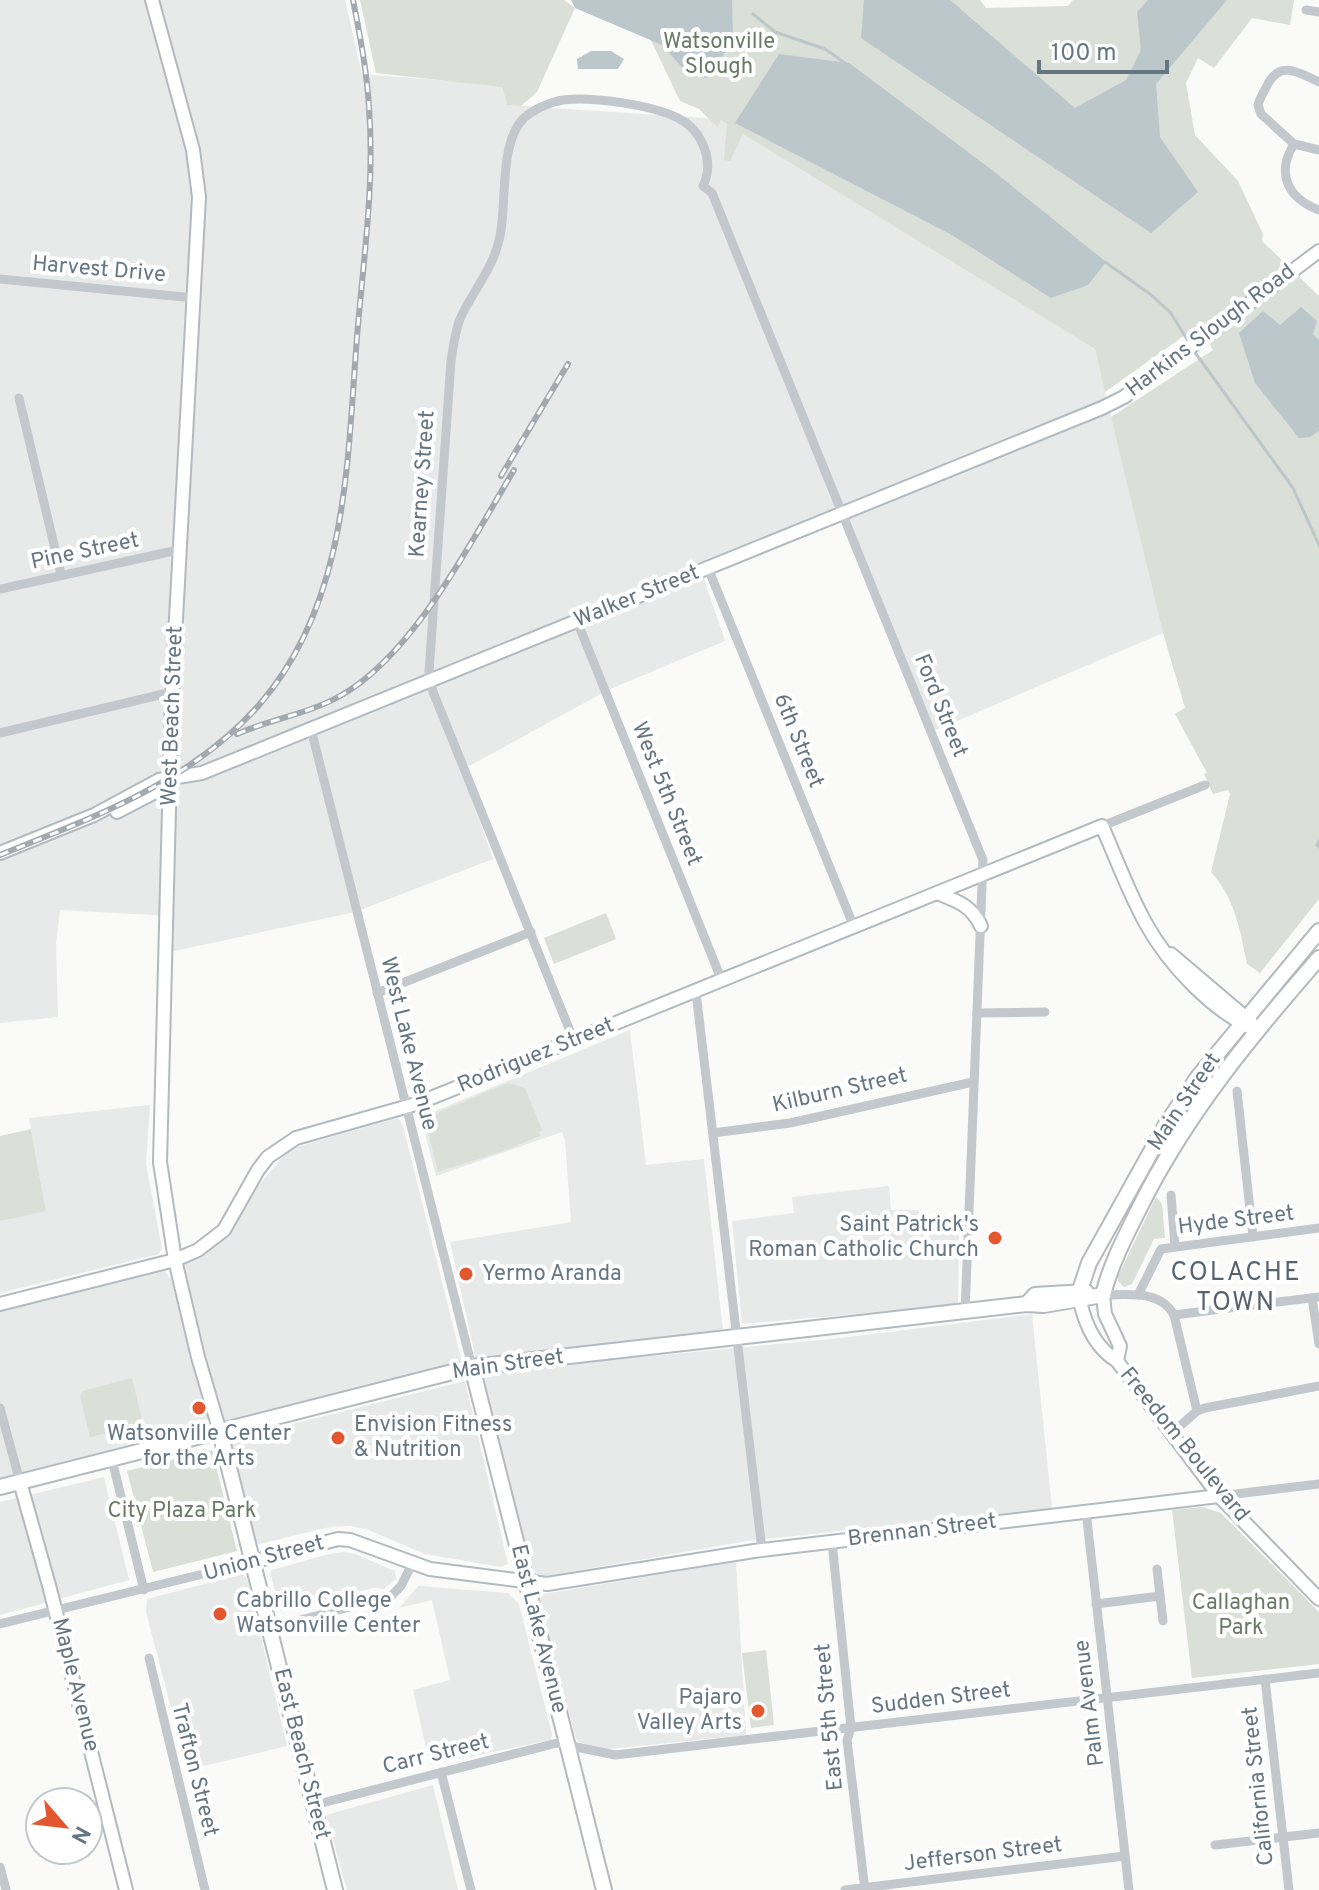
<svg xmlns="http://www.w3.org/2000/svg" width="1319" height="1890" font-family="Overpass,sans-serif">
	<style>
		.built { fill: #e8e9e9 }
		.green { fill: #dadfd7 }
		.water { fill: #bbc7cb }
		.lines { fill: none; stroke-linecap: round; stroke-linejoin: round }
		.stream { stroke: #bbc7cb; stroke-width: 3 }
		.secondary-casing { stroke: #b3babf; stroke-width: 16 }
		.primary-casing { stroke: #b5babe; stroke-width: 18 }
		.street { stroke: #c3c8cc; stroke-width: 9 }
		.secondary { stroke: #fff; stroke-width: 12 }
		.primary { stroke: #fff; stroke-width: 14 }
		.rail-casing { stroke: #a2aab0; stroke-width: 6 }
		.rail { stroke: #fff; stroke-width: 3; stroke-dasharray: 9; stroke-linecap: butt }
		.poi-dot { fill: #e4572e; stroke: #fff; stroke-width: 3 }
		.labels { text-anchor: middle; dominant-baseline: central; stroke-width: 8; stroke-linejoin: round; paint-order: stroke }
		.park-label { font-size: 22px; fill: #687a64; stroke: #fff }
		.street-label { font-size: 22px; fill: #657683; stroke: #fff }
		.poi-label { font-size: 22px; fill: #657683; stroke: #fff; text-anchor: start }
		.quarter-label { font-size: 26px; letter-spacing: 2px; fill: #57646e; stroke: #fff }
	</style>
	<rect width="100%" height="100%" fill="#fafaf8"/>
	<!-- built -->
	<g class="built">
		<polygon points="0,0 345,0 362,74 501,85 507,105 719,119 1095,349 1163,633 931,732 843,520 703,576 725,641 608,690 462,770 493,859 355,912 170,952 171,916 60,910 56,943 58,1017 0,1023"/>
		<polygon points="630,1030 646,1165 704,1159 723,1331 477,1364 450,1242 571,1222 565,1140 562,1132 436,1176 421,1117"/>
		<polygon points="150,1105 146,1164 162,1248 159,1254 0,1293 0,1221 46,1210 29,1118"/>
		<polygon points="398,1118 403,1126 463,1366 221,1429 177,1264 202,1254 289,1149"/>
		<polygon points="889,1186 891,1210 919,1210 918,1231 959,1233 958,1305 742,1324 732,1221 794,1213 792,1197"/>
		<polygon points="164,1271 171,1279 208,1419 203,1426 0,1478 0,1312"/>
		<polygon points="1032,1314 1052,1508 747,1541 541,1577 530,1573 474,1373 850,1337"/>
		<polygon points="465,1381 508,1564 501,1567 425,1554 366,1529 351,1526 330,1527 255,1545 228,1440"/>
		<polygon points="104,1477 129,1580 0,1615 0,1502"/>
		<polygon points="343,1552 355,1554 395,1571 396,1579 384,1589 374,1588 280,1611 270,1572 272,1570 329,1554"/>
		<polygon points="736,1562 746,1735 600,1750 577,1741 537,1602 543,1594"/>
		<polygon points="242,1574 247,1579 287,1746 187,1770 146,1612 147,1599"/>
		<polygon points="418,1586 508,1593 519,1604 552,1734 551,1740 430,1765 413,1690 450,1680 432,1600 399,1608"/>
		<polygon points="433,1785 458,1890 347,1890 326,1815"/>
	</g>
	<!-- green -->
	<g class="green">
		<polygon points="360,0 564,0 575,8 537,92 521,106 507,105 502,87 376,73"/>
		<path d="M 607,0 L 980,0 L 986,8 L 1068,6 L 1073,0 L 1294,0 L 1290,25 L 1252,18 L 1214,68 L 1198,58 L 1186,83 L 1195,135 L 1238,181 L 1263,234 L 1262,241 L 1319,296 L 1319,899 L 1260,973 L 1247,964 C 1240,929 1235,899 1211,872 L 1230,794 L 1228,790 L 1213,794 L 1204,774 L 1207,773 L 1175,714 L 1185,708 L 1163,633 L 1111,417 L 1213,350 L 1199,325 L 1105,392 L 1095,349 L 743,134 L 730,161 L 724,160 L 727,124 L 721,120 L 717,127 L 699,109 L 680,101 L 646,30 Z"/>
		<polygon points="606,913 616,939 554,964 544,938"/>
		<polygon points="508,1083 525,1088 542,1130 539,1132 540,1136 503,1151 438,1172 426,1125 427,1117"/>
		<polygon points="31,1129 46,1211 0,1221 0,1136"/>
		<polygon points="1156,1197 1162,1204 1165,1238 1154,1239 1132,1284 1124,1287 1118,1281 1118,1276"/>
		<polygon points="132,1378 143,1424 90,1437 80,1396 83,1391"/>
		<polygon points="212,1450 237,1551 153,1572 127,1471"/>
		<polygon points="1203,1507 1221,1513 1319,1612 1319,1664 1192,1678 1172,1510"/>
		<polygon points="766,1650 774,1725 751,1728 742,1653"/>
	</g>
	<!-- water -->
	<g class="water">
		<polygon points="571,0 732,0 733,41 707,78 689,75 662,45 575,8"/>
		<polygon points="864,0 950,0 1075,108 1126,80 1141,50 1137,12 1148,0 1227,0 1156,84 1160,137 1198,192 1151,233 861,38"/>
		<polygon points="591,51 611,51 624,59 618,69 578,69 577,59"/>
		<polygon points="779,54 849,63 992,170 1106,262 1088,285 1051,298 952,235 735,123"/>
		<polygon points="1301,307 1317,321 1313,334 1319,340 1319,431 1310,437 1299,438 1255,383 1239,333 1263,311 1280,325"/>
	</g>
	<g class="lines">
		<!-- stream -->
		<g class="stream">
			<polyline points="753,14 775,32 825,49 845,63"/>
			<polyline points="1105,262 1150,294 1170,312 1190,344"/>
			<polyline points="1194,351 1293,488 1319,545"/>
			<polyline points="1319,841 1317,845 1319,847"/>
		</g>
		<defs>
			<g id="secondary">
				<polyline points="152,0 193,150 199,197 172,692 160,1162 175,1260 198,1357 220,1432"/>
				<polyline points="117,812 159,790 168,779"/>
				<polyline points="0,853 94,815 159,780 202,773 1102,408 1124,397 1319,251"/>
				<path d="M 937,893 C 957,901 971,905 981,926"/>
				<polyline points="1171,954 1251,1022"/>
				<polyline points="1103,1295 1105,1314 1120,1346 1117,1361"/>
				<path d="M 1080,1301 C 1085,1324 1096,1348 1117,1361 L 1219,1496 L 1319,1599"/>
				<path d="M 0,1304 L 175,1260 L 198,1250 L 224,1230 L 258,1170 L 268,1157 L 296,1138 L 416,1104 L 1102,826 C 1116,858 1128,891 1145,922 C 1168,964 1212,1012 1258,1031"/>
				<polyline points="20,1482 50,1589 126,1890"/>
				<polyline points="252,1562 338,1539 350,1540 430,1569 547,1584 754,1551 1219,1496"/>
			</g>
			<g id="primary">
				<path d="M 1103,1295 C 1111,1263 1126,1235 1141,1205 C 1187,1113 1251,1036 1319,958"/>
				<polyline points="1080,1301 1080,1290 1089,1263 1167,1123 1198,1077 1319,931"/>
				<polyline points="1027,1304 1035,1295 1086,1292"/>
				<polyline points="472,1367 604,1890"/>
				<polyline points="220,1432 335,1890"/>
				<polyline points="0,1487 472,1367 1027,1304 1044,1305 1103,1295"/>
			</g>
		</defs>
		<!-- secondary casing -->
		<use href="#secondary" class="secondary-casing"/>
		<!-- primary casing -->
		<use href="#primary" class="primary-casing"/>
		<!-- street -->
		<g class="street">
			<polyline points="1306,10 1319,12"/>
			<path d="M 1319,82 C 1301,74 1282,60 1269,82 C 1265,90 1260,97 1258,105 L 1261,114 L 1294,144 L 1319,150"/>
			<path d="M 1294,144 C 1276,173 1287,198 1319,210"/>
			<polyline points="0,279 194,298"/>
			<polyline points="19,398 61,574"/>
			<polyline points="708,568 854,927"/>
			<polyline points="0,589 178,550"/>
			<polyline points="577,621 722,981"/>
			<polyline points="311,729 472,1367"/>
			<polyline points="0,733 172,692"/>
			<polyline points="1102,826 1205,785"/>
			<polyline points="696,992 762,1550"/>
			<polyline points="377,993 531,932"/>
			<polyline points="977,1013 1045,1012"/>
			<path d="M 574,1041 L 433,692 L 429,672 L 451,361 C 453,347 455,332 460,319 C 473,290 494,268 500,236 C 507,203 499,142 524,118 C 534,109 550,102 563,100 C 591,96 652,105 678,118 C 702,130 715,161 703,186 L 712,193 L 983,860 L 965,1312"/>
			<polyline points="1237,1091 1253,1237"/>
			<polyline points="713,1133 790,1123 973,1082"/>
			<polyline points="1171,1195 1175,1246"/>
			<path d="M 1103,1295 C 1127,1295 1160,1289 1174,1315 L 1319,1297"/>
			<polyline points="1138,1295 1161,1249 1319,1228"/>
			<polyline points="1312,1298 1319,1344"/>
			<polyline points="1174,1315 1197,1411"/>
			<polyline points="0,1408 20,1482"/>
			<polyline points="1172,1433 1197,1411 1205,1408 1319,1386"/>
			<polyline points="112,1460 144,1590"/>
			<polyline points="1219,1496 1319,1484"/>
			<polyline points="1086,1511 1129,1890"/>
			<polyline points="832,1542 851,1728 847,1740 865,1890"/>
			<polyline points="1157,1569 1163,1621"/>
			<polyline points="1096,1604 1160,1596"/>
			<polyline points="0,1624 252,1562"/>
			<polyline points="270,1628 391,1596 401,1586 412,1564"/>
			<polyline points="149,1658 205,1890"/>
			<polyline points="1265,1679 1289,1890"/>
			<polyline points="441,1772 471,1890"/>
			<polyline points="314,1805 557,1743 615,1755 1319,1673"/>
			<polyline points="1215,1845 1319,1833"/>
			<polyline points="0,1867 6,1890"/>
			<polyline points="845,1890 1125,1856"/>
		</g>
		<!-- secondary -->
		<use href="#secondary" class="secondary"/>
		<!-- primary -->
		<use href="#primary" class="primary"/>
		<defs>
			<g id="rail">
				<polyline points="501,476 568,364"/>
				<path d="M 237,734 C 271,719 308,714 340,696 C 413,656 472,540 514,470"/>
				<path d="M 0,855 C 92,818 192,782 259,705 C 348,603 347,464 357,337 C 363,262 375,184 369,108 C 367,71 360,36 353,0"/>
			</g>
		</defs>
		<!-- rail casing -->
		<use href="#rail" class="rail-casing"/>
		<!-- rail -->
		<use href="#rail" class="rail"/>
	</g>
	<!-- markers -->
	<g class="poi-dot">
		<circle cx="995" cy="1238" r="8"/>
		<circle cx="466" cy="1274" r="8"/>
		<circle cx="199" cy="1408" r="8"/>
		<circle cx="338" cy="1438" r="8"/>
		<circle cx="220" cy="1614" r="8"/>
		<circle cx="758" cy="1711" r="8"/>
	</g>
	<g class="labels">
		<!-- park labels -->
		<g class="park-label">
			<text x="719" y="42">Watsonville<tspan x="719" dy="25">Slough</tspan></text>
			<text x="182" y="1511">City Plaza Park</text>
			<text x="1241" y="1603">Callaghan<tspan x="1241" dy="25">Park</tspan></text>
		</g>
		<!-- street labels -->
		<g class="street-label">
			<text transform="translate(99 270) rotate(5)">Harvest Drive</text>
			<text transform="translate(1211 331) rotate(-37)">Harkins Slough Road</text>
			<text transform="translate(423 484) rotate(-86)">Kearney Street</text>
			<text transform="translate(85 552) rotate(-12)">Pine Street</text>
			<text transform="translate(637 597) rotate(-22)">Walker Street</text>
			<text transform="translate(940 706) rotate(68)">Ford Street</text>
			<text transform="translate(173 716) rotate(-88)">West Beach Street</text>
			<text transform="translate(798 741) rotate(68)">6th Street</text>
			<text transform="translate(666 794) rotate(68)">West 5th Street</text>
			<text transform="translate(408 1044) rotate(76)">West Lake Avenue</text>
			<text transform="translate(536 1056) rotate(-22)">Rodriguez Street</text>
			<text transform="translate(840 1091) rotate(-13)">Kilburn Street</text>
			<text transform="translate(1185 1102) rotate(-56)">Main Street</text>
			<text transform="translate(1236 1221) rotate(-7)">Hyde Street</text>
			<text transform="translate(508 1365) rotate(-8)">Main Street</text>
			<text transform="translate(1184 1445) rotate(51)">Freedom Boulevard</text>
			<text transform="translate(922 1531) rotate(-7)">Brennan Street</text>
			<text transform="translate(264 1559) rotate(-15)">Union Street</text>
			<text transform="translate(538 1629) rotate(76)">East Lake Avenue</text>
			<text transform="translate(75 1685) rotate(76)">Maple Avenue</text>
			<text transform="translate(941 1699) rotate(-7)">Sudden Street</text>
			<text transform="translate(1090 1703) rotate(-97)">Palm Avenue</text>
			<text transform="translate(830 1717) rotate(-95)">East 5th Street</text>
			<text transform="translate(301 1754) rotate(76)">East Beach Street</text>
			<text transform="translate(436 1755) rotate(-14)">Carr Street</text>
			<text transform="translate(194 1770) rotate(76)">Trafton Street</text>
			<text transform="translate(1259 1786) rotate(-96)">California Street</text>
			<text transform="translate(983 1855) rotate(-7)">Jefferson Street</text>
		</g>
		<!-- poi labels -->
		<g class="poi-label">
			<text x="979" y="1225" text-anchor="end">Saint Patrick's<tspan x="979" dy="25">Roman Catholic Church</tspan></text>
			<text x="482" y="1274">Yermo Aranda</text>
			<text x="354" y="1425">Envision Fitness<tspan x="354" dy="25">&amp; Nutrition</tspan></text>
			<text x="199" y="1434" text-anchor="middle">Watsonville Center<tspan x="199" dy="25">for the Arts</tspan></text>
			<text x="236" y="1601">Cabrillo College<tspan x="236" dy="25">Watsonville Center</tspan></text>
			<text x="742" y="1698" text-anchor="end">Pajaro<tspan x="742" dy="25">Valley Arts</tspan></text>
		</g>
		<!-- quarter labels -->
		<g class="quarter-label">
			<text x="1236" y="1273">COLACHE<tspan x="1236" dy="30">TOWN</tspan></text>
		</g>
	</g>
	<!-- north arrow -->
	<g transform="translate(64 1826) rotate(118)"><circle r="38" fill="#ffffff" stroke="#c1c8cd" stroke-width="2"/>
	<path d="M0-6L14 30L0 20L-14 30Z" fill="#e4572e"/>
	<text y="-12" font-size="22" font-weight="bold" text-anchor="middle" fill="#657683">N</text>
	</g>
	<!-- scale -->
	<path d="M1039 60v12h128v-12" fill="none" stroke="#657683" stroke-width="4"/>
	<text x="1051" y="60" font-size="24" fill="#657683" stroke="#ffffff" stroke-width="6" paint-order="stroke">100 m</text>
</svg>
